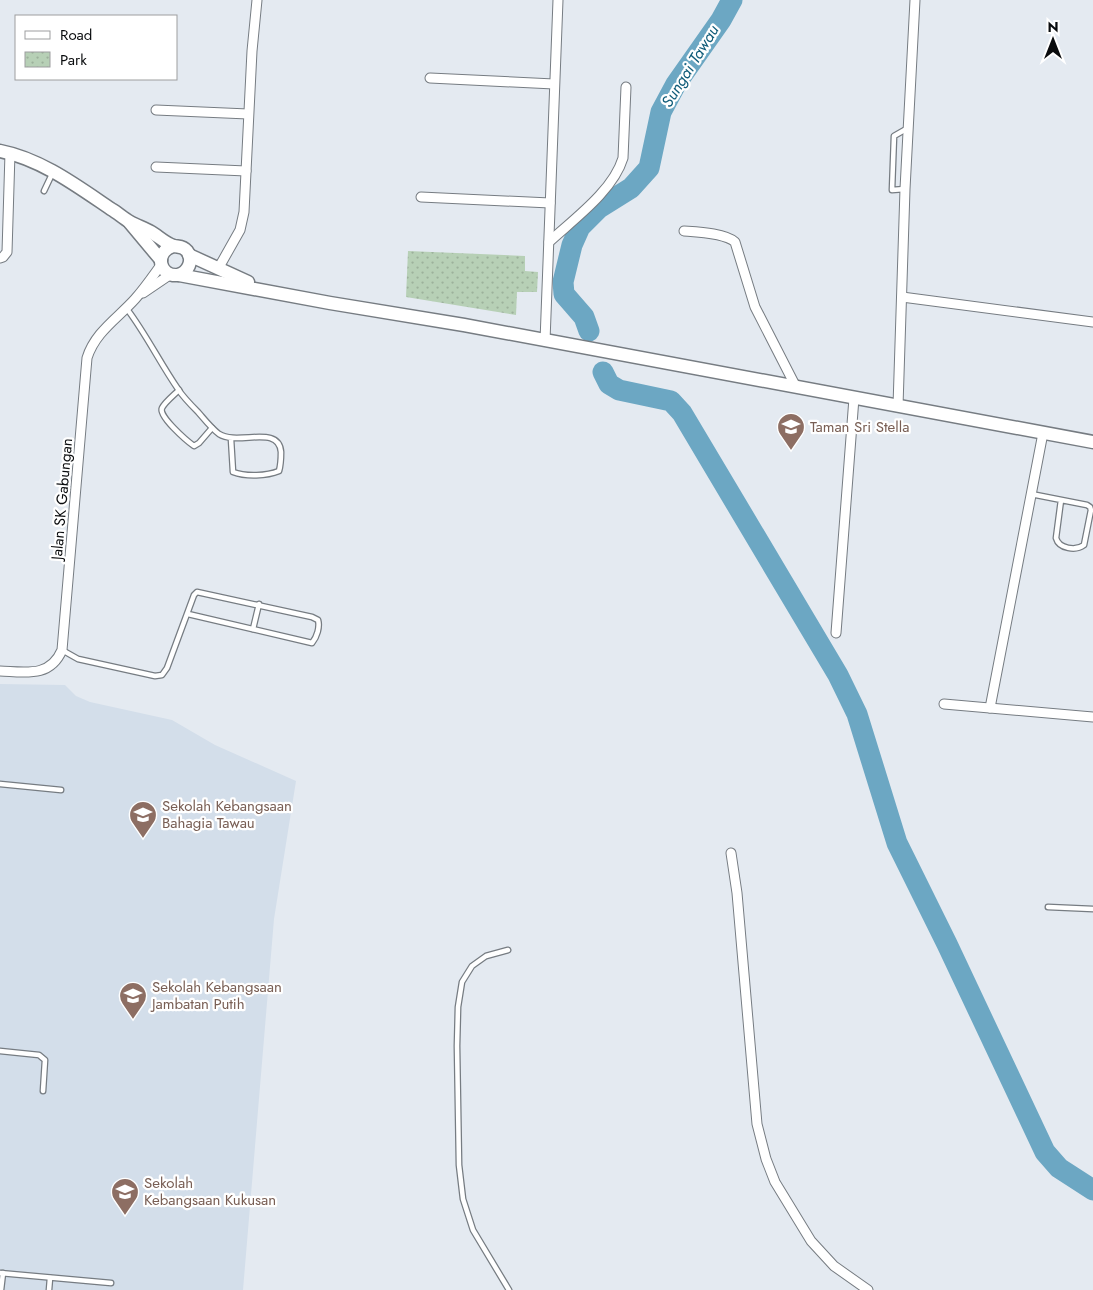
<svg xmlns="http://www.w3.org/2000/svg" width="1093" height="1290" font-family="Jost,sans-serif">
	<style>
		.built { fill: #d3deea }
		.park { fill: url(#park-dots) }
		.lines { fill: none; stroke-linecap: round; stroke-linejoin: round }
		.river { stroke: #6ca7c3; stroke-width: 21 }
		.lane-casing { stroke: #767c82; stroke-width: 7 }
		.street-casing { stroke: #767c82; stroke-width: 11 }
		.secondary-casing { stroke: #767c82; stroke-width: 15 }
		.lane { stroke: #fff; stroke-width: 4.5 }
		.street { stroke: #fff; stroke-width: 9 }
		.secondary { stroke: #fff; stroke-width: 12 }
		.labels { text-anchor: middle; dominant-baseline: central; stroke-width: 4.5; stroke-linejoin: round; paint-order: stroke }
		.education-label { font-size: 15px; fill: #785e54; stroke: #fff; text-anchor: start }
		.street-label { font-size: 15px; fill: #0a0c0e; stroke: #fff }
		.water-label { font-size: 16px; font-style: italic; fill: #105c79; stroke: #fff }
	</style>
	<defs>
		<pattern id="park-dots" width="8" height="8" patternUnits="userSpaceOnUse" patternTransform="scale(1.25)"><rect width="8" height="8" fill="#b7d0b6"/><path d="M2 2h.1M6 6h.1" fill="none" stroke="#9cb19b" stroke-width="1.8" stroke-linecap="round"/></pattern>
	</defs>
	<rect width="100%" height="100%" fill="#e4eaf1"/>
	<!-- built -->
	<polygon class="built" points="0,684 65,685 76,696 90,702 172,720 215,745 296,781 274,919 243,1290 0,1290"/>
	<!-- park -->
	<polygon class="park" points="408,251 525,256 525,271 538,272 537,292 517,292 516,315 406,297"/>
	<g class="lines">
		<!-- river -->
		<g class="river">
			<polyline points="589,331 584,317 564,294 563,282 572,245 580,227 599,208 631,188 649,168 661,112 676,84 721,20 732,0"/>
			<polyline points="603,372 609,384 619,390 671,401 682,413 838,675 857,714 897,843 947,944 1045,1152 1059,1168 1093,1190"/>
		</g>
		<defs>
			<g id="lane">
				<polyline points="905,189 892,190 894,136 908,128"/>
				<polyline points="44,191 53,172"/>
				<path d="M 127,309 C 146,334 160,363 178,389 C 183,397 191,405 198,412 C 205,420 211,428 219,434 C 238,446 279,424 281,452 C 281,460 281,464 279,471 C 267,476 246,477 233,472 L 231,439"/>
				<path d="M 179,390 C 174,395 165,402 162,408 C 158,416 187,441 194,446 L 199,443 L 212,428"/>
				<path d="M 1031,494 L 1087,505 L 1090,507 L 1091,510 L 1084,545 C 1076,551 1059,549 1056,538 L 1061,500"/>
				<polyline points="253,629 259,604"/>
				<path d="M 62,650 L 78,659 L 155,676 L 162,675 L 167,668 L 194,595 L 197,592 L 312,617 L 318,620 C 320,627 317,637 312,643 L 188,614"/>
				<polyline points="0,784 61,790"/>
				<polyline points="1048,907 1093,909"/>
				<polyline points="508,950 486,956 472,966 462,982 458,1007 457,1046 459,1165 463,1199 473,1230 509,1290"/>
				<polyline points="0,1051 39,1055 45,1060 43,1091"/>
				<polyline points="0,1273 111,1283"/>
				<polyline points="1,1290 3,1273"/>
				<polyline points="49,1290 50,1278"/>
			</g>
			<g id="street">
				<polyline points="430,78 554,84"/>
				<polyline points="156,110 248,114"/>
				<polyline points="156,167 246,171"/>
				<polyline points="421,197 550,203"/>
				<path d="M 684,231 C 698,232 725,233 735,242 L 755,307 L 796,387"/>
				<path d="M 549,242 C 574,219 613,191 623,158 L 626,87"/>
				<polyline points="0,258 3,257 7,252 10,153"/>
				<polyline points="218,269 240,230 244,212 252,51 257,0"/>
				<polyline points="143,293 171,274"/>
				<polyline points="902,297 1093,322"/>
				<polyline points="545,341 558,0"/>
				<polyline points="898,406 905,189 915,0"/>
				<polyline points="836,633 854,398"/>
				<path d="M 0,671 C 25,672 50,678 62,650 L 87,358 C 95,332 118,318 135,299 C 145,288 153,276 161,265"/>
				<polyline points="944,704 1093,717"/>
				<polyline points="990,708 1043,433"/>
				<polyline points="731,853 737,893 757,1124 766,1159 775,1182 811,1241 834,1266 868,1290"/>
			</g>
			<g id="secondary">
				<path d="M 0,151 C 41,159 77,186 111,209 C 118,213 123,218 130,222 C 137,226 144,228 151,232 C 158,236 166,244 174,246 C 179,247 183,246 187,251 C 194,260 188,273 178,275 C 159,277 154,252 173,246"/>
				<polyline points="130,223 161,260"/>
				<polyline points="189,255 248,282"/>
				<polyline points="179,275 330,303 464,325 1093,442"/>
			</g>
		</defs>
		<!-- lane casing -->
		<use href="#lane" class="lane-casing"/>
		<!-- street casing -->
		<use href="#street" class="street-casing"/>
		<!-- secondary casing -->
		<use href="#secondary" class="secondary-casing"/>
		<!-- lane -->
		<use href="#lane" class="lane"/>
		<!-- street -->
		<use href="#street" class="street"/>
		<!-- secondary -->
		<use href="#secondary" class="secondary"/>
	</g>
	<!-- icons -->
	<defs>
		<symbol id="school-pin" viewBox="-11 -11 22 30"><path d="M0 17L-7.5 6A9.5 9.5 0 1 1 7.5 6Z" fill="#8d6e63" stroke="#fff"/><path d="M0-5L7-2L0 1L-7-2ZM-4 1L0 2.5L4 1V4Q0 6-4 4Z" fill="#fff"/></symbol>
	</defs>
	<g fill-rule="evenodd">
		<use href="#school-pin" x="775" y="411" width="32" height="43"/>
		<use href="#school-pin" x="127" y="799" width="32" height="43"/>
		<use href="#school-pin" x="117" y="980" width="32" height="43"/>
		<use href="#school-pin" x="109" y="1176" width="32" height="43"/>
	</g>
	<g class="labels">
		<!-- education labels -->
		<g class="education-label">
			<text x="810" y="427">Taman Sri Stella</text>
			<text x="162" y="806">Sekolah Kebangsaan<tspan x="162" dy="17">Bahagia Tawau</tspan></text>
			<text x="152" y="987">Sekolah Kebangsaan<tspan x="152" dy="17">Jambatan Putih</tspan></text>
			<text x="144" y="1183">Sekolah<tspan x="144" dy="17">Kebangsaan Kukusan</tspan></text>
		</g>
		<!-- street labels -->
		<g class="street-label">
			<text transform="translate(62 499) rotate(-85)">Jalan SK Gabungan</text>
		</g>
		<!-- water labels -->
		<g class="water-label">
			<text transform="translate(690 66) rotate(-58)">Sungai Tawau</text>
		</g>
	</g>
	<!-- legend -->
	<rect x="15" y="15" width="162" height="65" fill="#ffffff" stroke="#9d9e9f"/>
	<rect x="25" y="31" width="25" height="8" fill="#ffffff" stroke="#9d9e9f"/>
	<text x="60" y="40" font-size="15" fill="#0a0c0e">Road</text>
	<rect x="25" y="52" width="25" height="15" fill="url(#park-dots)" stroke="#9d9e9f"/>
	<text x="60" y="65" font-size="15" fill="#0a0c0e">Park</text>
	<!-- north arrow -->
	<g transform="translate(1053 40)" stroke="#ffffff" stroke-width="4" paint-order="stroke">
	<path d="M0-4L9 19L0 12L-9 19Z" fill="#0a0c0e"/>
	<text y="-8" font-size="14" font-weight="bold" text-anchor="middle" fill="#0a0c0e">N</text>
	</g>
</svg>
